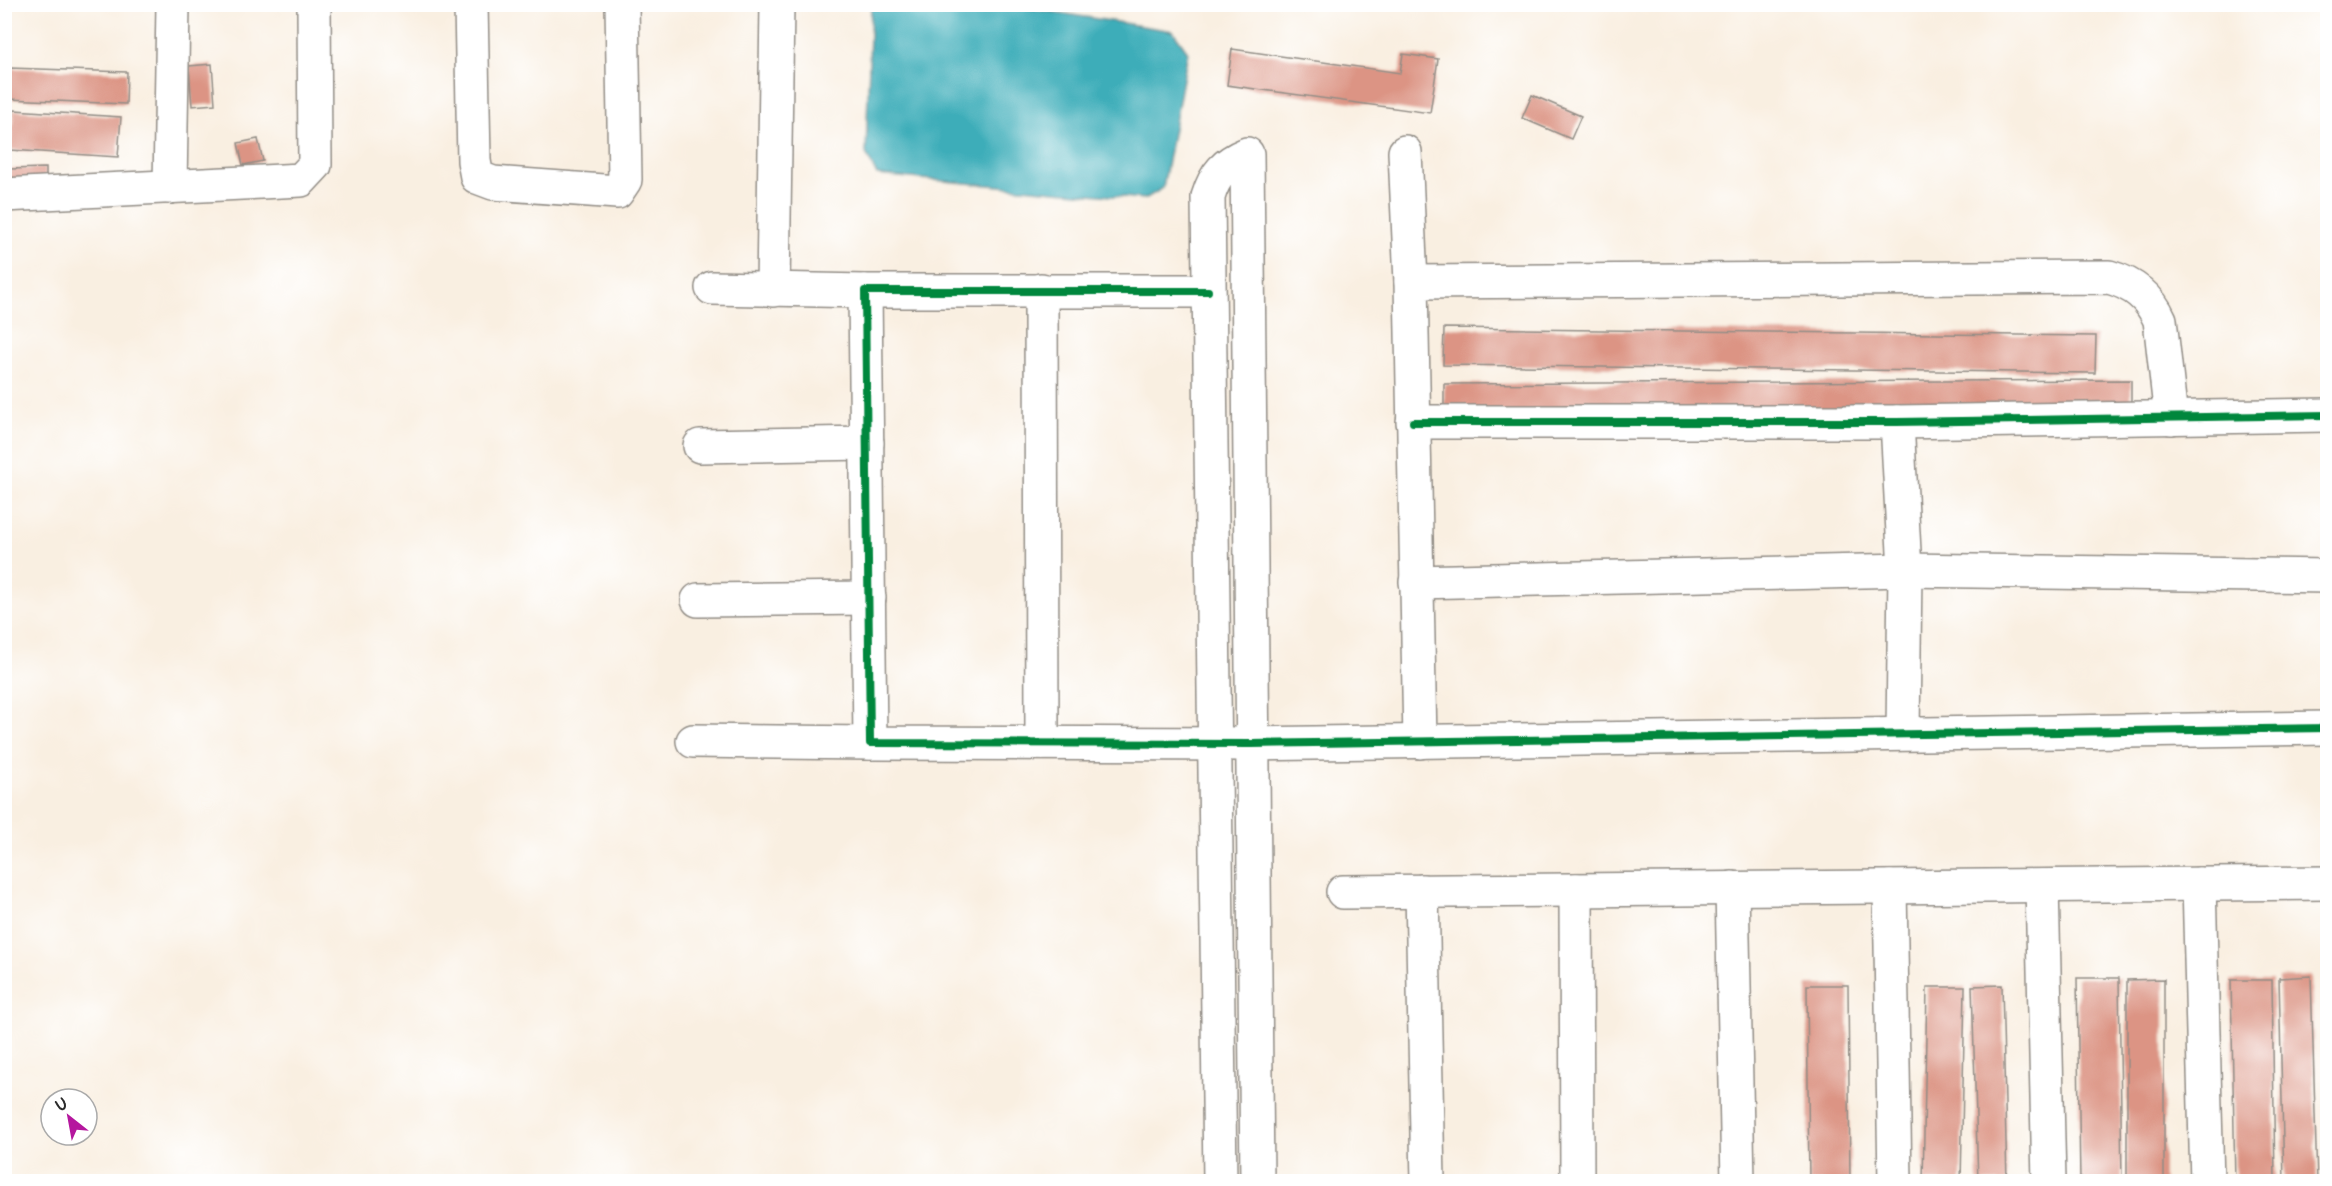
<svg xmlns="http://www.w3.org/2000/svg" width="2332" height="1186" font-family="Pangolin,sans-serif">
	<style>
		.water { fill: #3dadb9; stroke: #346c72; stroke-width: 1.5 }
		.building { fill: #dc9484 }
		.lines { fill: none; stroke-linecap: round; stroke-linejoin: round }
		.street-casing { stroke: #928d86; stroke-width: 36 }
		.street { stroke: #fff; stroke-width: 33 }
		.cycleway-casing { stroke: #fff; stroke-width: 11 }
		.cycleway { stroke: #00873e; stroke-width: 8 }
	</style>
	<rect width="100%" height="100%" fill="#fff"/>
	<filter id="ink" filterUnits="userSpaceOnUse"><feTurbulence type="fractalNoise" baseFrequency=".0167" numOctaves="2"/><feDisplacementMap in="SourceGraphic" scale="12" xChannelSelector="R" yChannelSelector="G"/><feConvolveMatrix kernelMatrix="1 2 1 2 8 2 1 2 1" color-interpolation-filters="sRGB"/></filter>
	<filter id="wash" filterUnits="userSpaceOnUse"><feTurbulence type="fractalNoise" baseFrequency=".008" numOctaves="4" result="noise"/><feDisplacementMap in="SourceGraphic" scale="24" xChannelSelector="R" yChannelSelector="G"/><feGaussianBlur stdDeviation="1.35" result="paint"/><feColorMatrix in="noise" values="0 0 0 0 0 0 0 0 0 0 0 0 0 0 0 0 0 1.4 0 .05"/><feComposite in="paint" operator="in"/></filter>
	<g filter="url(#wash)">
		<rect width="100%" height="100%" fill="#f9efe1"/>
		<!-- water -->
		<polygon class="water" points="871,5 1010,5 1173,31 1188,52 1163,188 1145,199 877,175 866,153"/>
		<g id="blocks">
			<!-- building -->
			<g class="building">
				<polygon points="1232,49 1400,73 1403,54 1438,59 1430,113 1227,85"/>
				<polygon points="212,64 215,104 192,106 189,66"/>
				<polygon points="9,68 127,72 126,104 8,99"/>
				<polygon points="1532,95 1581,116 1571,139 1522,118"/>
				<polygon points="14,110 121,117 118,157 10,150"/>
				<polygon points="258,139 263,161 243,165 238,143"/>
				<polygon points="46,168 46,191 10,192 9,169"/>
				<polygon points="1444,328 2096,336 2095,373 1443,365"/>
				<polygon points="2131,380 2131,411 1444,416 1444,384"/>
				<polygon points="2311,976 2317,1182 2284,1182 2279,978"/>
				<polygon points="2077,978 2119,978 2122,1182 2080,1182"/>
				<polygon points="2164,979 2164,1182 2127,1182 2127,980"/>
				<polygon points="2231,980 2272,980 2275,1182 2235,1182"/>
				<polygon points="1807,985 1848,985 1850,1182 1809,1182"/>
				<polygon points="2002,985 2007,1182 1978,1182 1972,986"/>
				<polygon points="1927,987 1965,987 1961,1182 1923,1182"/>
			</g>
		</g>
	</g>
	<g filter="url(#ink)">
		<use href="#blocks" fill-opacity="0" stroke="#928d86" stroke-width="1.5"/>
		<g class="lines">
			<defs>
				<g id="street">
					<polyline points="471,4 474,161 477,177 493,183 617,192 625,180 622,4"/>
					<polyline points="1405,152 1411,282 1420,742"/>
					<polyline points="170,187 173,4"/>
					<polyline points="4,195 301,180 315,165 314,4"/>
					<path d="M 1411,282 L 2109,277 C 2134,284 2150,297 2160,320 L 2171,418"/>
					<polyline points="712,288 865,291"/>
					<polyline points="773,290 777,4"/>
					<polyline points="1041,290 1042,743"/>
					<polyline points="1208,291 865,291 870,743 1252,744 2328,728"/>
					<polyline points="1413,422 1897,422 2328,415"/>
					<polyline points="1897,422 1905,570 1903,733"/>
					<polyline points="700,446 867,443"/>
					<polyline points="1416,582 1905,570 2328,576"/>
					<polyline points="698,600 869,598"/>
					<polyline points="693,741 870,743"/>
					<polyline points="2199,884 2207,1182"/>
					<polyline points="2042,886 2049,1182"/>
					<polyline points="1890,887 1895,1182"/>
					<polyline points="1732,888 1738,1182"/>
					<polyline points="1576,890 1577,1182"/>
					<polyline points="1422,891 1428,1182"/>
					<polyline points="1343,892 2328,883"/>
					<path d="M 1220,1182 L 1208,197 C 1215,174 1225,163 1247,154 L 1257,1182"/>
				</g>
			</defs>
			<!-- street casing -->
			<use href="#street" class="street-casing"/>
			<!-- street -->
			<use href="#street" class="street"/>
			<defs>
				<g id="cycleway">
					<polyline points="1208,291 865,291 870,743 1252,744 2328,728"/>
					<polyline points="1413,422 1897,422 2328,415"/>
				</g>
			</defs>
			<!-- cycleway casing -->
			<use href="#cycleway" class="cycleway-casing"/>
			<!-- cycleway -->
			<use href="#cycleway" class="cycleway"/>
		</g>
	</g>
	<!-- margin -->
	<rect width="2332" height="1186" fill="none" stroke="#fff" stroke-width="24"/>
	<!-- north arrow -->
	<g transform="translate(69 1117) rotate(329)"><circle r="28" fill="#ffffff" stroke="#aaaaaa" stroke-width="1.5"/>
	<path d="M0-4.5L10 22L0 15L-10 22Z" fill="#b5179e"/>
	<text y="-9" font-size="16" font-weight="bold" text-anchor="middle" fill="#2b2b2b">U</text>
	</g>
</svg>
